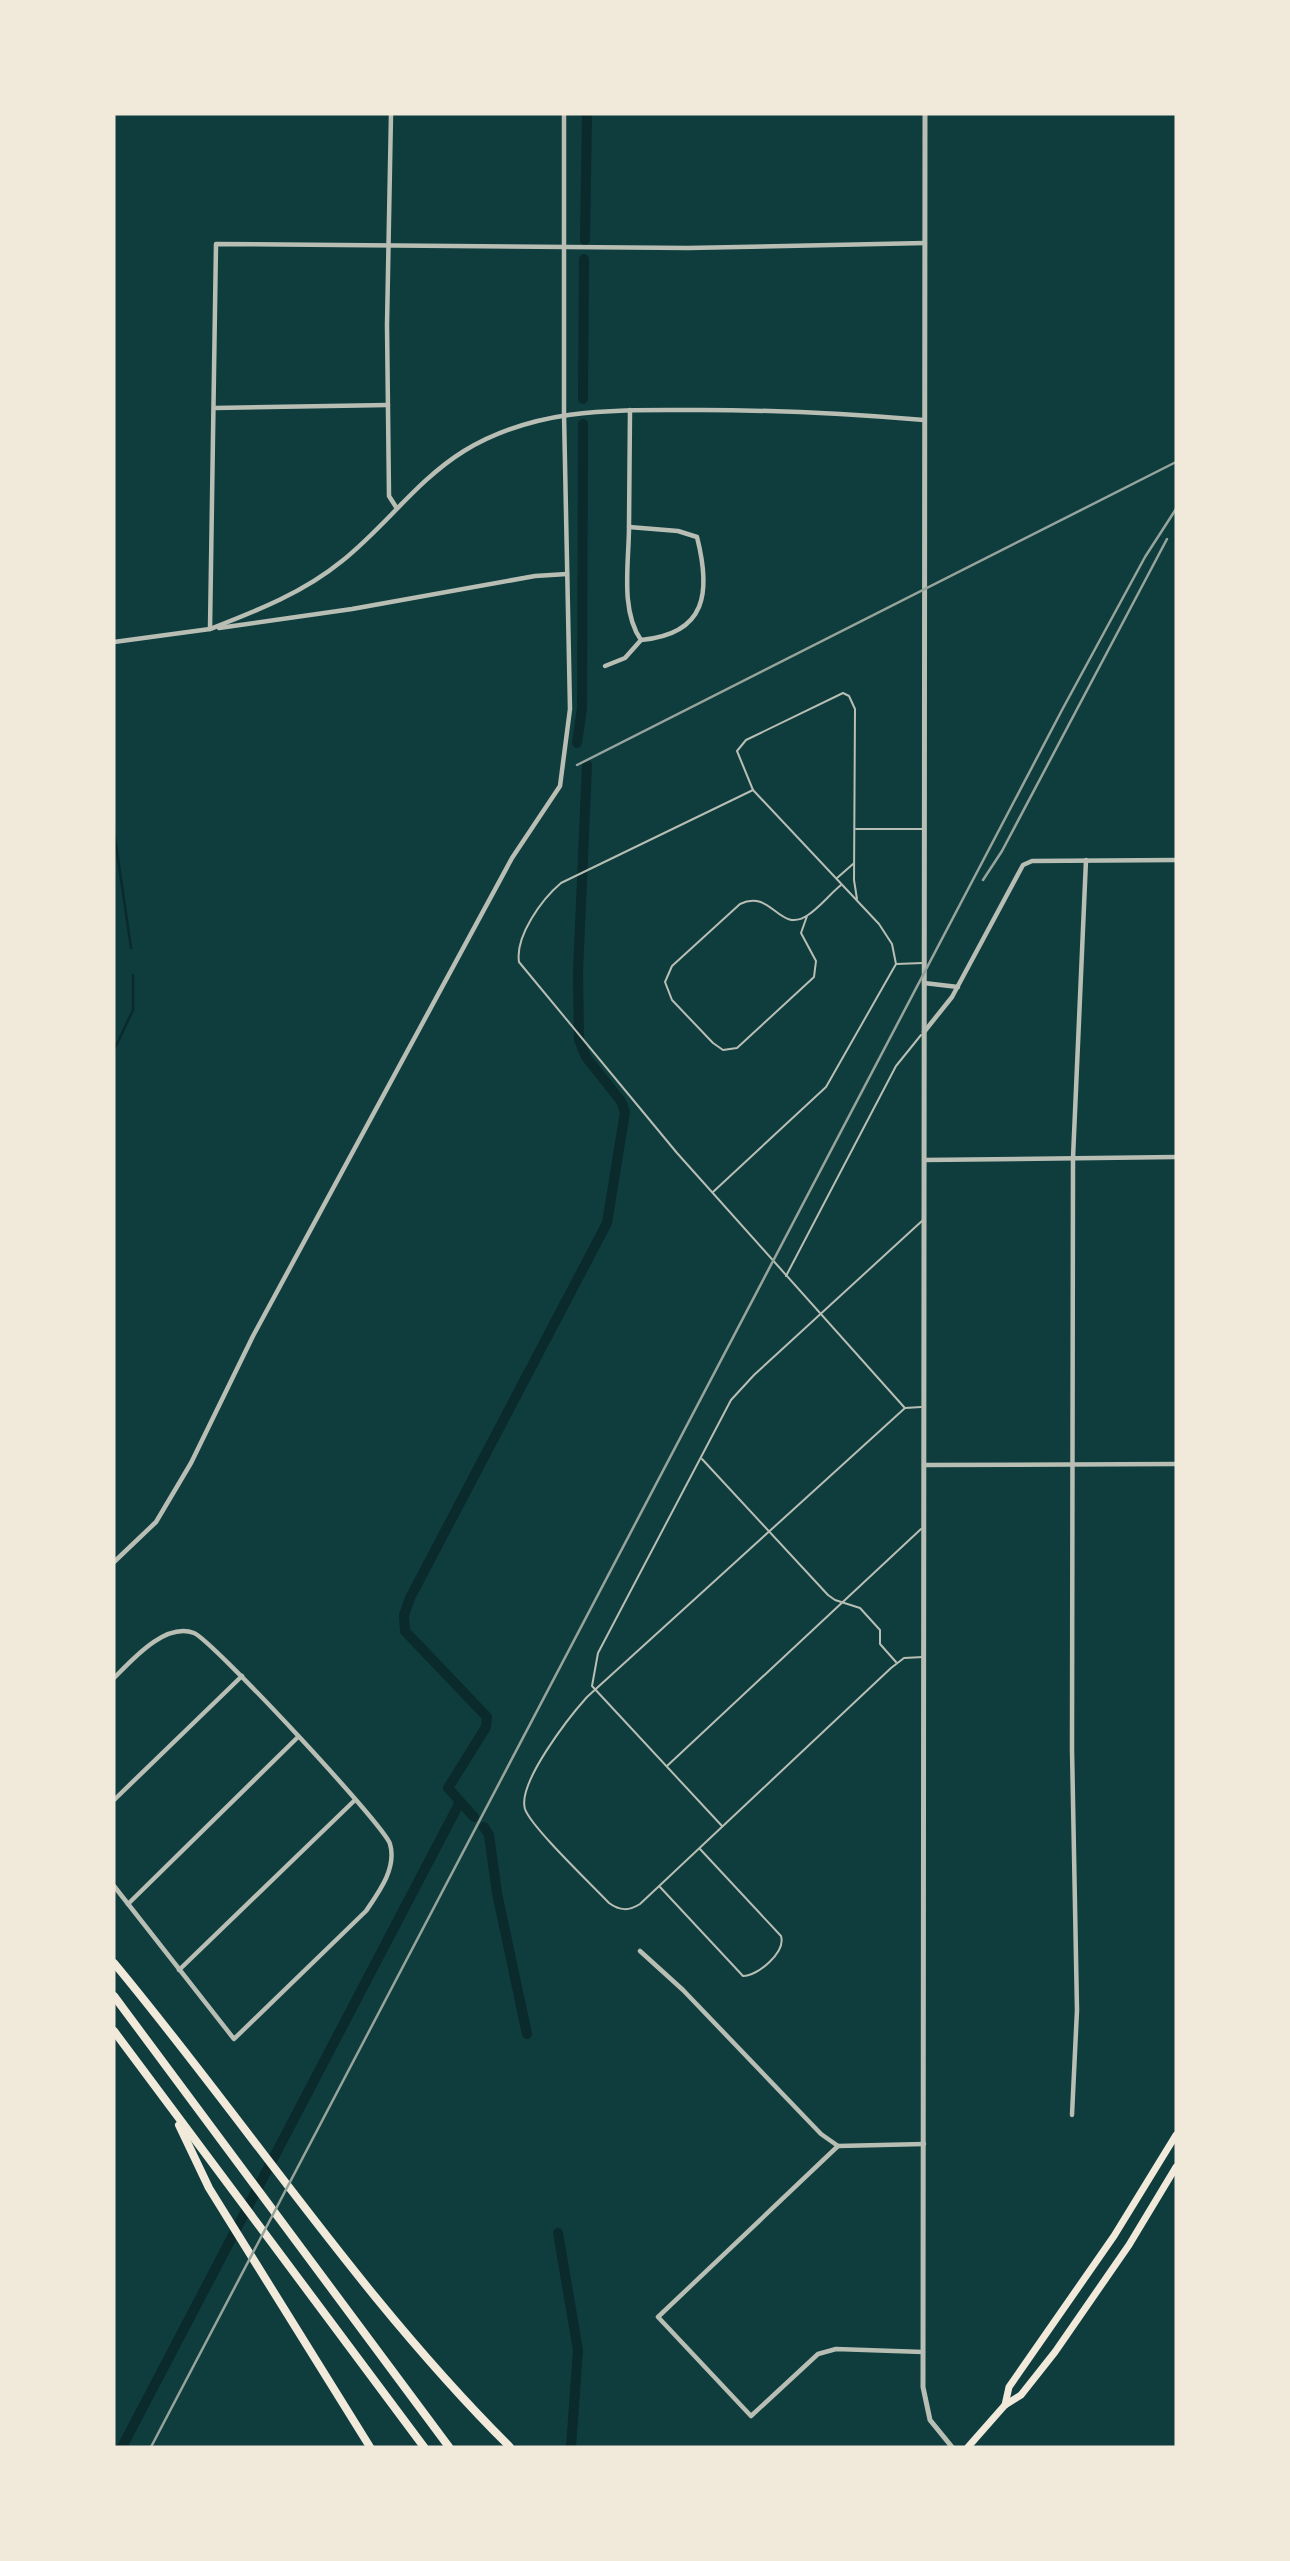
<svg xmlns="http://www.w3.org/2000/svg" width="1290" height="2561" font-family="'Varela Round',sans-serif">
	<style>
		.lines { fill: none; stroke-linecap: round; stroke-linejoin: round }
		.stream { stroke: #0a2a2b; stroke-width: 2.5 }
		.canal { stroke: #0a2a2b; stroke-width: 10 }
		.service { stroke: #b8beb3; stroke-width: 2 }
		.minor { stroke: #b8beb3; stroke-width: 4.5 }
		.tertiary { stroke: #b8beb3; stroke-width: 5 }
		.primary { stroke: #f1e9da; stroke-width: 7 }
		.motorway { stroke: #f1e9da; stroke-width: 8 }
		.rail { stroke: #97a49c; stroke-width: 2.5 }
	</style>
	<rect width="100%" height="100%" fill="#0f3d3e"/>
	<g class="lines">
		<!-- stream -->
		<g class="stream">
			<polyline points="114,831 131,948"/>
			<polyline points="114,1050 133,1010 133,975"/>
		</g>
		<!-- canal -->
		<g class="canal">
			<polyline points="585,240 587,114"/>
			<polyline points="583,399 584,259"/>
			<polyline points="577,743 582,708 583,424"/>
			<polyline points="474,1817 448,1788 486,1727 487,1717 405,1631 404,1615 410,1598 607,1223 625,1112 621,1101 586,1057 579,1040 578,972 587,765"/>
			<polyline points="484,1827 489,1835 497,1893 527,2034"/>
			<polyline points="558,2233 578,2350 571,2447"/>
			<polyline points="122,2447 460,1802"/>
		</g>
		<!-- service -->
		<g class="service">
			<path d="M 753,790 L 561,883 C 542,899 515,936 519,962 L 677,1153 L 904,1407"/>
			<polyline points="856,829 924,829"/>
			<polyline points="837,878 853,864"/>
			<polyline points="857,899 854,880 855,709 849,696 843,693 746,740 737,751 753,790 879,924 892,944 896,964"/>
			<path d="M 807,916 L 801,933 L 816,961 L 814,977 L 737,1048 L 723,1050 L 713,1043 L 672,1000 L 665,982 L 672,966 L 740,904 C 772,888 779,935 808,915 C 820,907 830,894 841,885"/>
			<polyline points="713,1192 826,1087 896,964 923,963"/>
			<polyline points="786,1276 896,1066 921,1035"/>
			<path d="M 921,1407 L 905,1408 L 587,1697 C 570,1716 517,1783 525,1809 C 531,1827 592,1885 609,1903 C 620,1911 629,1911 640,1904 L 891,1668 L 904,1658 L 923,1657"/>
			<polyline points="702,1459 828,1595 835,1600 860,1608 880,1630 880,1644 896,1662"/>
			<polyline points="667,1766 921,1529"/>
			<polyline points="722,1826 592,1686 598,1653 731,1400 754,1375 923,1220"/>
			<path d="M 660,1887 L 743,1976 C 758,1976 786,1952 781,1936 L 700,1849"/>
		</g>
		<!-- minor -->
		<g class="minor">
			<polyline points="391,114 387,325 389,496 396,507"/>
			<polyline points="215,408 388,405"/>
			<path d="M 924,420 C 850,414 776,410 701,410 C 618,410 538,406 464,451 C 417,480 385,527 342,561 C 303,593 256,611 210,629 L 216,244 L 688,248 L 925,243"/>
			<path d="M 629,527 L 678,531 L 697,537 C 711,592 707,634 641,640 C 620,610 629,562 629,527 Z"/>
			<polyline points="629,527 630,410"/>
			<polyline points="219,628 352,609 535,576 567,574"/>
			<polyline points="114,642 210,629"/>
			<polyline points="605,666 625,658 641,640"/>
			<polyline points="924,983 958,987"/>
			<polyline points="924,1032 952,997 1023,865 1032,861 1176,860"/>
			<polyline points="924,1160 1176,1157"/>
			<polyline points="924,1465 1176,1464"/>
			<polyline points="114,1562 156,1522 191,1463 253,1336 512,858 560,786 570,709 564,414 564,114"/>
			<path d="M 114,1678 C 132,1660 165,1622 194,1633 C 213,1641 385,1826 390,1844 C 397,1868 379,1892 366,1911 L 234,2039 L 114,1886"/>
			<polyline points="114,1800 242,1676"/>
			<polyline points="128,1904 298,1737"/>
			<polyline points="640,1951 683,1990 821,2134 838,2146 924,2144"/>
			<polyline points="179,1970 355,1800"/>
			<polyline points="1072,2115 1077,2010 1072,1749 1073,1158 1086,860"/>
			<polyline points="838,2146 658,2317 751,2416 818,2354 836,2349 923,2352"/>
		</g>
		<!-- tertiary -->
		<polyline class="tertiary" points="925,114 923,2387 930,2420 952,2447"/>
		<!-- primary -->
		<g class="primary">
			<polyline points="1005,2405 1009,2387 1114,2236 1176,2135"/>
			<polyline points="968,2447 1005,2405 1021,2395 1055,2352 1129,2245 1176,2167"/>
		</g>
		<!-- motorway -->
		<g class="motorway">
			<path d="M 114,1963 C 247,2123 362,2300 510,2447"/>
			<polyline points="114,1996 449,2447"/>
			<polyline points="114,2031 424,2447"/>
			<polyline points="179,2125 209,2188 370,2447"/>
		</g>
		<!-- rail -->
		<g class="rail">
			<polyline points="577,765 1176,462"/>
			<polyline points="983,880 1002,851 1167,539"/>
			<polyline points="151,2447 1062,710 1145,557 1176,509"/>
		</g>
	</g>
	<!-- border -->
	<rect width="1290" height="2561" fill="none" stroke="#f1e9da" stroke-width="231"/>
</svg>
